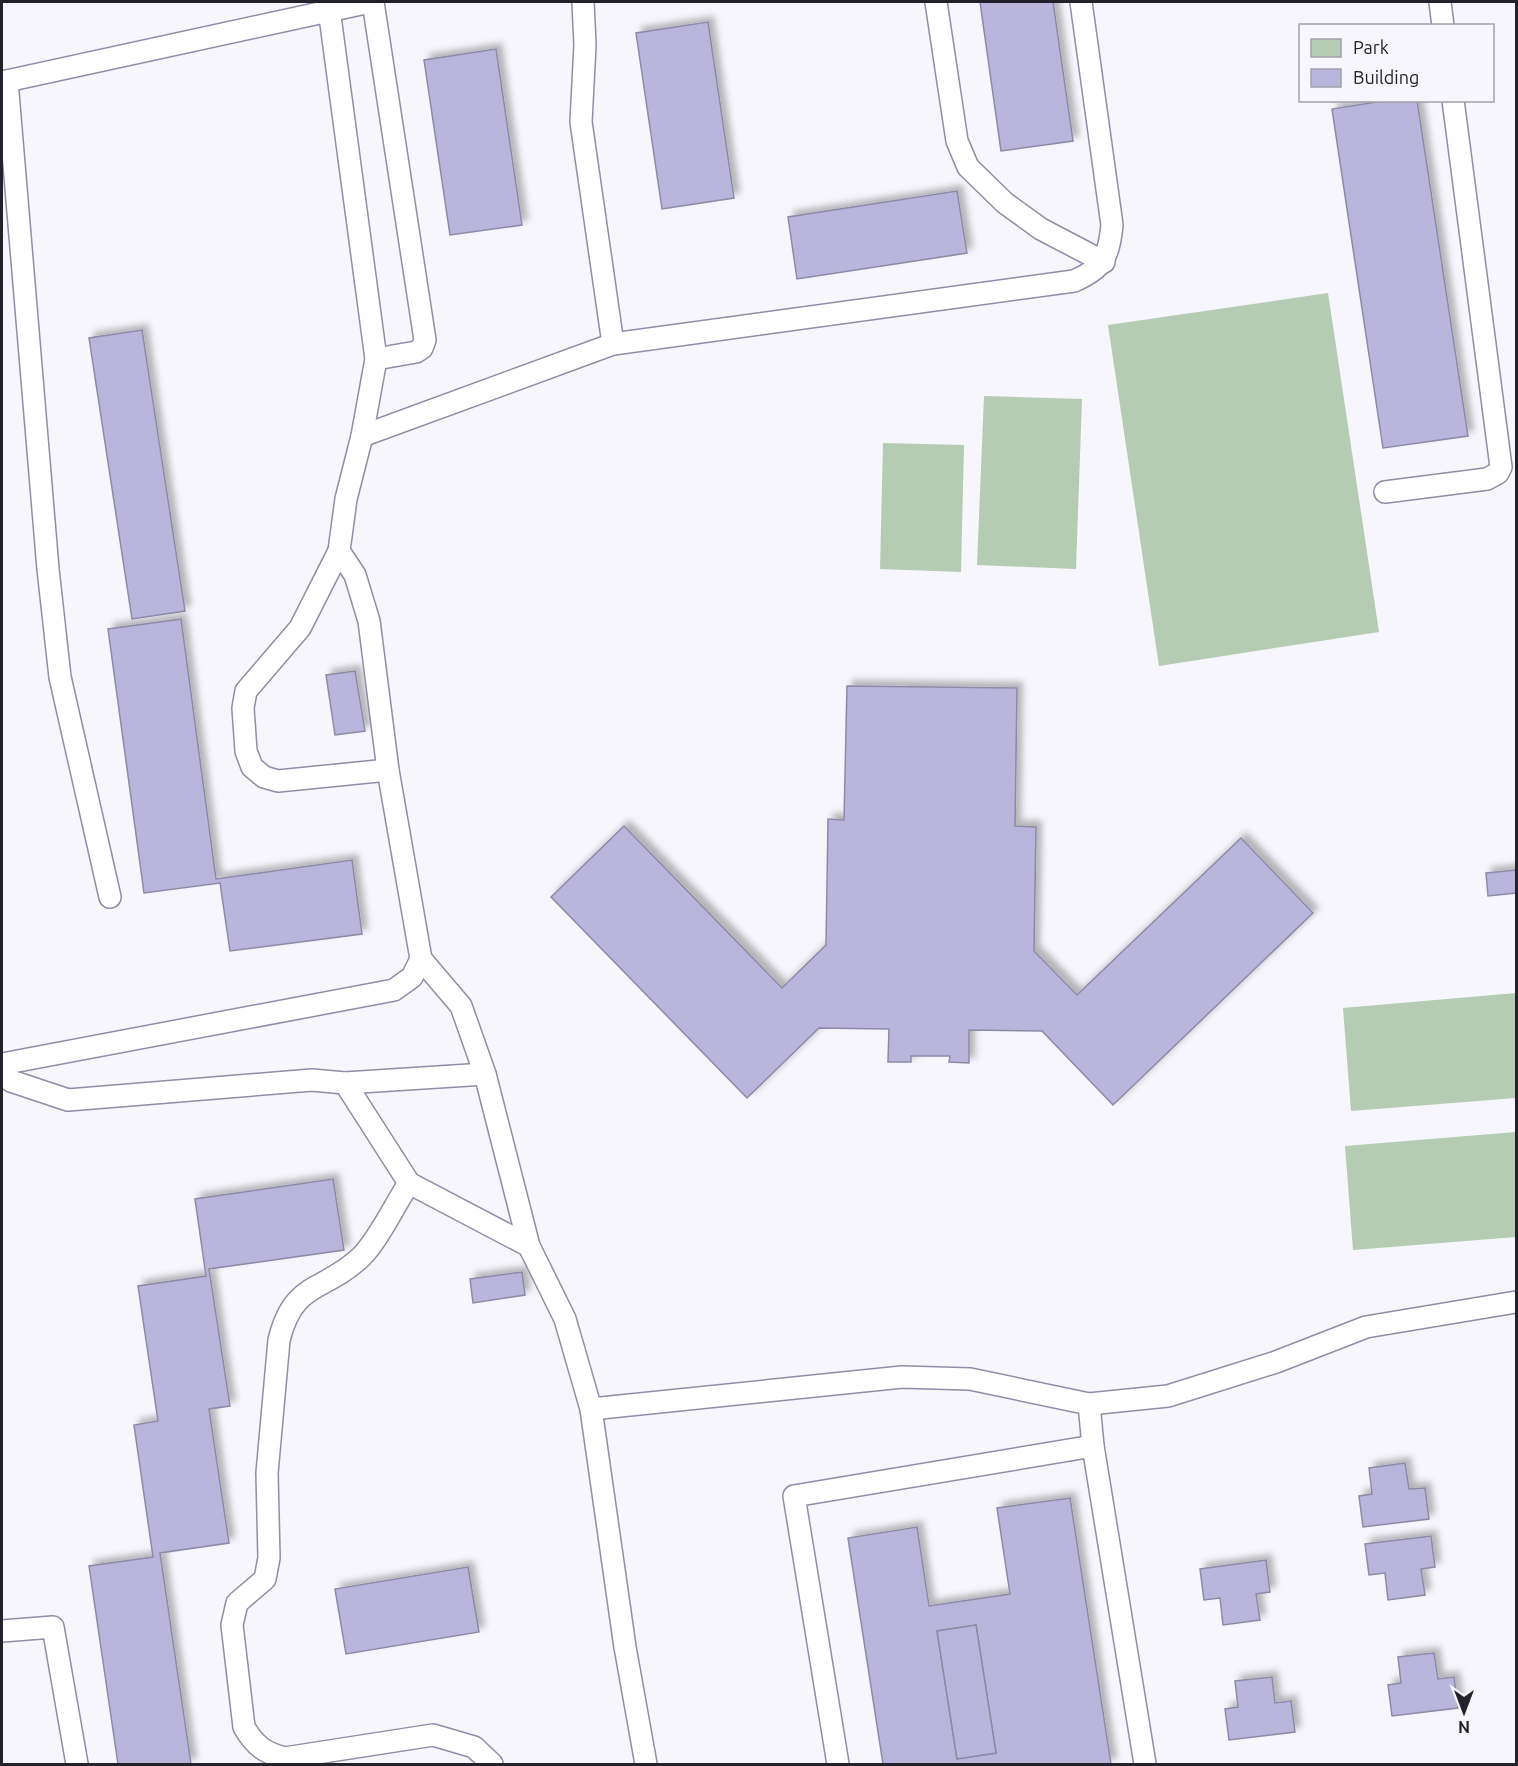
<svg xmlns="http://www.w3.org/2000/svg" width="1518" height="1766" font-family="Ubuntu,sans-serif">
	<style>
		.green { fill: #b6cbb3 }
		.building { fill: #b9b5dd; stroke: #8d8aa6; stroke-width: 1.5; fill-rule: evenodd; filter: url(#shadow) }
		.lines { fill: none; stroke-linecap: round; stroke-linejoin: round }
		.service-casing { stroke: #8f8da8; stroke-width: 24 }
		.service { stroke: #fff; stroke-width: 21 }
	</style>
	<defs>
		<filter id="shadow"><feDropShadow dx="5.5" dy="-5.5" stdDeviation="3" flood-color="#0004"/></filter>
	</defs>
	<rect width="100%" height="100%" fill="#f6f6fc"/>
	<!-- green -->
	<g class="green">
		<polygon points="1328,293 1379,632 1159,666 1108,325"/>
		<polygon points="984,396 1082,399 1076,569 977,565"/>
		<polygon points="883,443 964,445 961,572 880,569"/>
		<polygon points="1516,993 1516,1098 1351,1111 1343,1008"/>
		<polygon points="1516,1132 1516,1237 1353,1250 1345,1146"/>
	</g>
	<!-- building -->
	<g class="building">
		<polygon points="980,2 1053,2 1073,141 1001,151"/>
		<polygon points="708,22 734,198 662,209 636,33"/>
		<polygon points="496,49 522,225 450,235 424,60"/>
		<polygon points="1389,100 1417,100 1468,436 1383,448 1332,109"/>
		<polygon points="957,191 967,253 797,279 788,217"/>
		<polygon points="142,330 185,611 132,619 89,338"/>
		<polygon points="181,619 216,879 352,860 362,934 230,951 220,883 144,893 108,629"/>
		<polygon points="355,671 365,731 335,735 326,675"/>
		<polygon points="847,686 1017,688 1015,826 1036,827 1034,951 1077,995 1241,838 1313,913 1113,1105 1042,1031 969,1030 969,1063 949,1062 950,1056 911,1056 911,1062 888,1062 889,1029 819,1028 747,1098 551,897 624,826 782,988 826,945 828,819 844,820"/>
		<polygon points="1516,870 1516,893 1488,896 1486,873"/>
		<polygon points="333,1179 344,1250 209,1269 230,1406 209,1409 229,1543 160,1553 191,1764 118,1764 89,1566 153,1557 134,1425 158,1421 138,1286 206,1276 195,1199"/>
		<polygon points="522,1272 525,1295 473,1303 470,1279"/>
		<polygon points="1405,1463 1409,1489 1425,1488 1429,1519 1363,1527 1359,1496 1372,1494 1369,1468"/>
		<path d="M 1070,1498 L 1111,1764 L 883,1764 L 848,1538 L 917,1527 L 929,1606 L 1010,1594 L 997,1508 ZM 976,1625 L 996,1753 L 957,1759 L 937,1631 Z"/>
		<polygon points="1431,1536 1435,1567 1421,1569 1425,1595 1388,1600 1385,1573 1369,1575 1365,1544"/>
		<polygon points="1266,1560 1270,1592 1256,1594 1260,1620 1223,1625 1220,1598 1204,1600 1200,1569"/>
		<polygon points="468,1567 479,1632 346,1654 335,1589"/>
		<polygon points="976,1625 996,1753 957,1759 937,1631"/>
		<polygon points="1434,1653 1438,1679 1454,1677 1458,1708 1392,1716 1388,1685 1401,1683 1398,1657"/>
		<polygon points="1272,1677 1275,1703 1291,1701 1295,1732 1229,1740 1225,1709 1238,1707 1235,1681"/>
	</g>
	<g class="lines">
		<defs>
			<g id="service">
				<polyline points="373,2 425,340 422,348 416,352 376,359"/>
				<polyline points="583,2 585,45 581,122 613,344"/>
				<polyline points="936,2 957,141 968,167 1005,203 1041,229 1104,262"/>
				<polyline points="1440,2 1443,26"/>
				<polyline points="7,81 48,569 60,677 110,897"/>
				<polyline points="2,82 370,2"/>
				<path d="M 362,436 L 613,344 L 1074,281 C 1104,268 1109,256 1112,225 L 1081,2"/>
				<polyline points="1385,492 1487,479 1498,473 1501,467 1453,100"/>
				<polyline points="339,551 300,628 246,691 243,708 246,751 252,767 264,777 278,781 388,770"/>
				<polyline points="421,959 461,1006 485,1074 529,1246 565,1319 591,1409 625,1647 646,1764"/>
				<polyline points="2,1064 394,990 412,977 421,959 388,770 369,621 355,575 339,551 346,499 362,436 376,359 329,9"/>
				<polyline points="2,1072 11,1081 68,1100 312,1080 345,1083 485,1074"/>
				<polyline points="345,1083 409,1183 529,1246"/>
				<path d="M 409,1183 C 396,1203 377,1242 361,1257 C 323,1293 294,1280 279,1340 L 267,1473 L 269,1558 L 265,1579 L 237,1603 L 232,1625 L 244,1727 C 255,1746 265,1753 285,1758 L 433,1735 L 474,1747 L 492,1764"/>
				<polyline points="1089,1404 1093,1446"/>
				<polyline points="591,1409 902,1377 970,1379 1089,1404 1168,1396 1276,1362 1366,1327 1516,1302"/>
				<polyline points="2,1631 53,1627 77,1764"/>
				<polyline points="838,1764 794,1496 1093,1446 1145,1764"/>
			</g>
		</defs>
		<!-- service casing -->
		<use href="#service" class="service-casing"/>
		<!-- service -->
		<use href="#service" class="service"/>
	</g>
	<!-- border -->
	<rect width="1518" height="1766" fill="none" stroke="#22212c" stroke-width="6"/>
	<!-- legend -->
	<rect x="1299" y="24" width="195" height="78" fill="#f6f6fc" stroke="#a1a1a9" stroke-width="1.5"/>
	<rect x="1311" y="39" width="30" height="18" fill="#b6cbb3" stroke="#a1a1a9" stroke-width="1.5"/>
	<text x="1353" y="54" font-size="18" fill="#22212c">Park</text>
	<rect x="1311" y="69" width="30" height="18" fill="#b9b5dd" stroke="#a1a1a9" stroke-width="1.5"/>
	<text x="1353" y="84" font-size="18" fill="#22212c">Building</text>
	<!-- north arrow -->
	<g transform="translate(1464 1712) rotate(180)" stroke="#f6f6fc" stroke-width="4.5" paint-order="stroke">
	<path d="M0-4.5L10 22L0 15L-10 22Z" fill="#22212c"/>
	<text y="-9" font-size="16" font-weight="bold" text-anchor="middle" fill="#22212c">N</text>
	</g>
</svg>
